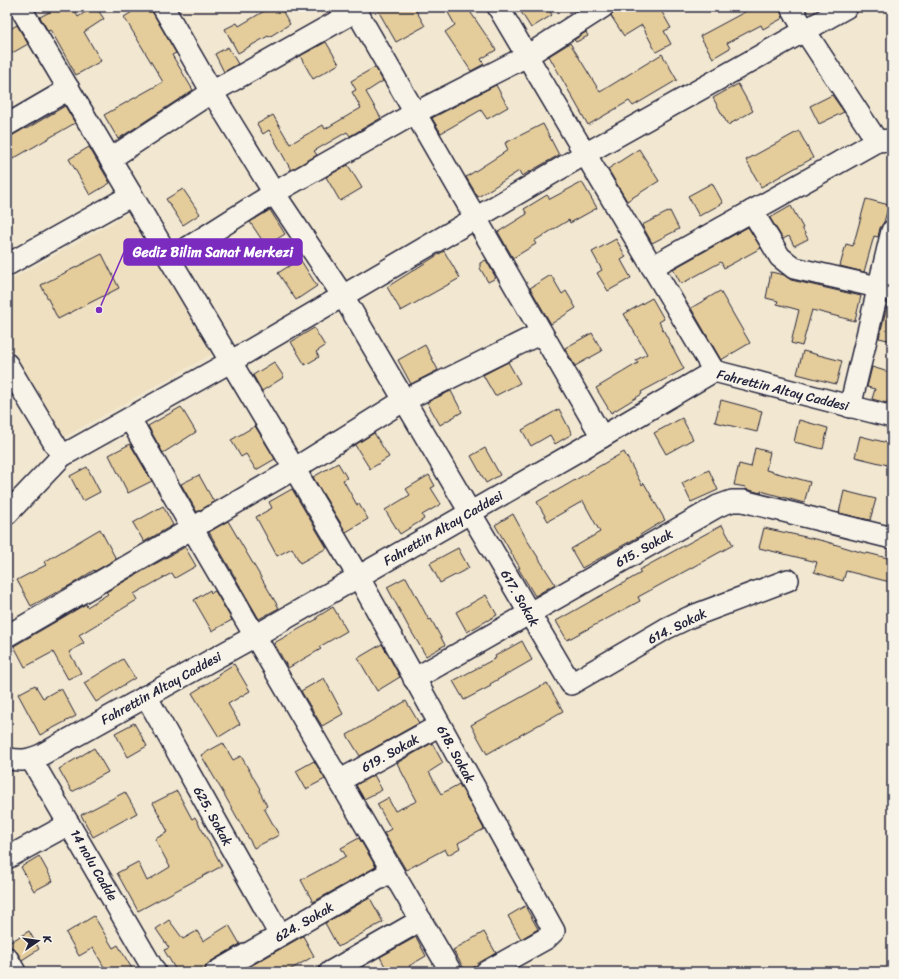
<svg xmlns="http://www.w3.org/2000/svg" width="899" height="979" font-family="Sriracha,sans-serif">
	<style>
		.built { fill: #eee0c1 }
		.building { fill: #e5cd9b; stroke: #22223b }
		.lines { fill: none; stroke-linecap: round; stroke-linejoin: round }
		.minor-casing { stroke: #22223b; stroke-width: 24 }
		.minor { stroke: #f7f3e8; stroke-width: 21 }
		.labels { text-anchor: middle; dominant-baseline: central; stroke-width: 3.5; stroke-linejoin: round; paint-order: stroke }
		.street-label { font-size: 13px; fill: #22223b; stroke: #f7f3e8 }
		.leader { fill: none; stroke: #7b2cbf; stroke-width: 1.5 }
		.callout-dot { fill: #7b2cbf; stroke: #f7f3e8; stroke-width: 1.5 }
		.callout { fill: #7b2cbf; stroke: #7b2cbf; stroke-width: 1.5 }
		.callout-label { font-size: 14px; text-anchor: middle; font-weight: bold; fill: #fff }
	</style>
	<rect width="100%" height="100%" fill="#f2e8d1"/>
	<filter id="ink" filterUnits="userSpaceOnUse"><feTurbulence type="fractalNoise" baseFrequency=".025" numOctaves="2"/><feDisplacementMap in="SourceGraphic" scale="8" xChannelSelector="R" yChannelSelector="G"/><feConvolveMatrix kernelMatrix="1 2 1 2 8 2 1 2 1" color-interpolation-filters="sRGB"/></filter>
	<g filter="url(#ink)">
		<!-- built -->
		<polygon class="built" points="134,211 214,353 63,438 7,338 7,282"/>
		<!-- building -->
		<g class="building">
			<polygon points="59,7 73,7 78,17 93,7 96,7 104,19 84,32 101,61 76,75 53,34 50,30 48,31 40,17"/>
			<polygon points="140,7 151,7 153,13 176,53 172,55 193,90 118,139 104,115 163,82 124,17"/>
			<polygon points="271,7 280,7 290,24 269,37 268,36 238,53 225,29 237,23 239,26"/>
			<polygon points="376,7 414,7 425,26 396,42"/>
			<polygon points="445,7 467,7 496,50 481,59 484,64 471,71 445,32 455,25"/>
			<polygon points="518,7 547,7 552,15 531,28"/>
			<polygon points="615,7 659,7 671,28 664,31 671,44 656,52 642,25 624,36 611,16 614,12"/>
			<polygon points="754,7 779,7 783,18 763,29 761,25 727,43 730,48 713,58 700,36"/>
			<polygon points="17,25 28,44 7,56 7,31"/>
			<polygon points="586,32 588,36 576,42 574,40"/>
			<polygon points="326,42 339,64 313,79 300,56"/>
			<polygon points="570,43 600,92 662,54 677,80 633,106 629,101 588,125 549,56"/>
			<polygon points="228,47 238,64 224,72 215,54"/>
			<polygon points="375,67 383,81 366,92 381,118 350,136 347,132 314,151 317,155 291,170 269,130 263,134 257,124 273,115 290,144 323,125 325,129 361,108 352,92 356,90 351,81"/>
			<polygon points="738,84 753,111 728,125 713,98"/>
			<polygon points="496,85 508,107 487,119 481,110 441,133 432,118"/>
			<polygon points="832,95 844,112 819,124 810,106"/>
			<polygon points="65,106 75,123 11,160 7,153 7,137 13,135 25,128 26,129"/>
			<polygon points="543,124 559,155 522,176 519,171 478,197 466,177 508,150 505,143"/>
			<polygon points="799,131 813,158 761,187 746,160"/>
			<polygon points="89,147 110,183 90,195 69,159"/>
			<polygon points="639,149 659,181 627,201 608,169"/>
			<polygon points="348,165 362,188 340,201 326,177"/>
			<polygon points="582,182 597,208 570,223 569,220 534,241 536,244 513,258 498,232 527,214 524,209 547,195 550,199"/>
			<polygon points="712,183 723,203 699,216 688,196"/>
			<polygon points="183,189 200,214 183,225 166,199"/>
			<polygon points="866,199 889,205 884,222 880,228 878,237 874,236 864,272 840,266 846,244 853,246"/>
			<polygon points="791,206 803,228 802,228 808,239 794,246 789,236 783,239 770,218"/>
			<polygon points="270,210 285,234 266,246 250,222"/>
			<polygon points="670,211 679,229 652,243 642,225"/>
			<polygon points="748,227 761,248 724,268 721,262 681,284 673,269"/>
			<polygon points="616,239 626,257 621,260 631,278 608,291 597,273 602,270 592,252"/>
			<polygon points="444,251 460,278 401,311 387,287"/>
			<polygon points="102,254 119,288 58,319 41,285"/>
			<polygon points="300,259 317,286 296,300 278,273"/>
			<polygon points="486,260 496,278 488,282 480,268 480,263"/>
			<polygon points="771,272 784,275 791,280 861,296 855,321 812,310 802,346 791,343 799,310 777,304 778,301 766,298"/>
			<polygon points="551,275 562,294 566,291 576,308 551,324 530,288"/>
			<polygon points="720,291 750,343 721,360 691,308"/>
			<polygon points="652,298 664,319 659,322 684,369 641,392 642,394 611,413 596,388 638,363 636,360 647,354 624,314"/>
			<polygon points="888,302 892,302 892,341 879,338"/>
			<polygon points="314,328 325,346 316,352 319,357 305,365 291,342"/>
			<polygon points="592,333 602,351 575,366 565,348"/>
			<polygon points="425,345 438,370 411,384 398,360"/>
			<polygon points="803,351 842,361 836,384 797,374"/>
			<polygon points="274,362 284,377 262,391 253,375"/>
			<polygon points="508,362 520,383 495,396 483,375"/>
			<polygon points="872,367 892,373 892,385 887,403 872,399 875,389 867,387"/>
			<polygon points="451,391 462,412 440,425 427,402"/>
			<polygon points="721,400 762,411 757,432 715,422"/>
			<polygon points="181,407 196,432 163,453 148,426"/>
			<polygon points="559,409 572,434 555,444 550,435 531,446 522,430"/>
			<polygon points="682,418 693,439 666,454 654,433"/>
			<polygon points="799,420 828,428 823,449 794,442"/>
			<polygon points="255,426 275,459 256,470 246,454 241,457 231,440"/>
			<polygon points="374,433 389,457 370,469 355,445"/>
			<polygon points="860,436 892,444 892,466 855,457"/>
			<polygon points="130,444 152,481 128,493 109,455"/>
			<polygon points="485,448 500,475 486,483 471,456"/>
			<polygon points="755,448 770,452 766,470 810,482 804,503 761,491 761,493 745,489 746,487 734,485 739,464 751,467"/>
			<polygon points="624,452 642,485 644,483 665,520 640,535 640,536 582,568 571,549 600,532 583,501 548,521 537,502"/>
			<polygon points="338,463 347,478 343,480 357,505 359,504 368,519 346,532 313,477"/>
			<polygon points="87,467 100,492 83,501 70,476"/>
			<polygon points="709,470 718,490 691,502 682,483"/>
			<polygon points="199,475 214,502 197,512 181,484"/>
			<polygon points="429,475 435,486 431,488 441,504 422,515 424,519 400,534 385,510 410,495 406,489"/>
			<polygon points="292,489 327,548 300,563 292,548 277,556 256,517 272,508 269,502"/>
			<polygon points="844,491 876,499 870,520 839,513"/>
			<polygon points="163,506 173,525 144,542 133,523"/>
			<polygon points="513,514 527,540 555,584 535,596 518,568 520,568 495,525"/>
			<polygon points="228,521 279,608 259,619 209,532"/>
			<polygon points="722,525 733,545 638,597 640,601 567,640 556,621 641,573 639,570"/>
			<polygon points="764,528 824,541 867,554 867,553 892,559 892,573 890,582 846,571 843,581 814,572 817,562 759,548"/>
			<polygon points="100,529 116,559 95,571 94,570 74,583 31,606 17,580 46,565 44,562"/>
			<polygon points="185,547 196,566 175,578 172,573 134,594 137,600 79,635 84,643 69,652 81,673 68,679 53,652 25,667 14,646 86,604 87,607 108,594 106,592"/>
			<polygon points="458,548 469,568 440,583 430,563"/>
			<polygon points="406,577 429,620 431,619 445,645 426,656 408,626 387,587"/>
			<polygon points="210,590 211,593 215,591 232,620 212,631 194,600"/>
			<polygon points="486,595 497,615 467,632 456,612"/>
			<polygon points="333,607 347,631 319,647 321,649 288,668 274,643 317,619 317,617"/>
			<polygon points="522,641 532,660 490,684 491,686 464,700 453,681 496,658 495,656"/>
			<polygon points="382,644 400,677 377,691 358,658"/>
			<polygon points="123,659 135,678 96,702 84,683"/>
			<polygon points="234,664 250,691 228,704 240,724 219,737 192,693 219,676 218,674"/>
			<polygon points="324,678 343,714 322,726 301,691"/>
			<polygon points="547,683 563,711 487,754 471,725"/>
			<polygon points="35,685 43,698 61,688 76,716 40,735 18,694"/>
			<polygon points="406,701 419,723 360,756 347,735"/>
			<polygon points="134,723 147,746 128,757 115,733"/>
			<polygon points="223,743 233,760 241,756 260,789 259,790 267,806 264,808 279,835 254,848 224,794 201,755"/>
			<polygon points="432,743 443,763 429,772 441,794 459,784 484,829 458,843 460,848 448,855 445,849 406,870 384,833 391,829 377,804 388,798 395,811 417,801 397,763"/>
			<polygon points="94,748 108,772 72,792 59,769"/>
			<polygon points="314,761 325,779 306,789 296,771"/>
			<polygon points="374,775 382,790 364,799 356,785"/>
			<polygon points="177,791 192,819 195,817 222,866 138,911 117,873 138,862 147,881 170,867 155,839 168,832 153,803"/>
			<polygon points="125,792 137,813 93,837 81,815"/>
			<polygon points="359,838 376,867 313,902 301,880 346,856 341,848"/>
			<polygon points="39,856 53,881 34,891 21,867"/>
			<polygon points="370,898 383,922 338,947 325,923"/>
			<polygon points="525,906 538,929 521,939 508,916"/>
			<polygon points="94,916 113,948 118,945 134,972 107,972 93,948 79,956 66,933"/>
			<polygon points="169,920 183,939 197,931 203,941 229,925 240,944 210,962 206,966 204,972 177,972 164,950 169,948 156,929"/>
			<polygon points="29,931 39,949 22,960 17,952 13,948 9,946 7,944"/>
			<polygon points="484,932 496,953 466,972 453,950"/>
			<polygon points="303,936 314,956 286,972 240,972"/>
			<polygon points="416,937 426,956 409,966 413,972 388,972 380,957"/>
		</g>
		<g class="lines">
			<defs>
				<g id="minor">
					<polyline points="20,7 358,576 554,931 547,938 486,972"/>
					<polyline points="163,7 212,92 274,193 343,296 571,684 667,628 690,617 788,580"/>
					<polyline points="354,7 602,437"/>
					<polyline points="498,7 714,371"/>
					<polyline points="791,7 805,31 877,141"/>
					<polyline points="7,125 69,89"/>
					<polyline points="110,159 212,92 356,11"/>
					<polyline points="752,211 780,257 794,268 891,290"/>
					<polyline points="170,259 274,193 415,113 527,56 603,7"/>
					<polyline points="7,265 132,195"/>
					<polyline points="652,267 877,141 892,140"/>
					<polyline points="7,364 62,456"/>
					<polyline points="850,407 892,231"/>
					<polyline points="130,419 192,528 451,972"/>
					<polyline points="7,514 62,456 230,362 585,154 847,7"/>
					<polyline points="7,636 294,469 403,401 541,333"/>
					<polyline points="414,679 718,506 732,501 743,501 892,538"/>
					<polyline points="146,696 280,935"/>
					<path d="M 7,758 C 20,762 29,760 41,755 L 255,636 L 602,437 L 714,371 L 892,417"/>
					<polyline points="31,759 155,972"/>
					<polyline points="339,781 440,725"/>
					<polyline points="7,858 69,824"/>
					<polyline points="7,958 15,972"/>
					<polyline points="216,972 392,871"/>
					<polyline points="330,972 421,920"/>
				</g>
			</defs>
			<!-- minor casing -->
			<use href="#minor" class="minor-casing"/>
			<!-- minor -->
			<use href="#minor" class="minor"/>
		</g>
	</g>
	<g class="labels">
		<!-- street labels -->
		<g class="street-label">
			<text transform="translate(783 390) rotate(14)">Fahrettin Altay Caddesi</text>
			<text transform="translate(443 528) rotate(-30)">Fahrettin Altay Caddesi</text>
			<text transform="translate(644 548) rotate(-29)">615. Sokak</text>
			<text transform="translate(520 598) rotate(60)">617. Sokak</text>
			<text transform="translate(677 626) rotate(-26)">614. Sokak</text>
			<text transform="translate(161 688) rotate(-29)">Fahrettin Altay Caddesi</text>
			<text transform="translate(390 753) rotate(-29)">619. Sokak</text>
			<text transform="translate(456 754) rotate(61)">618. Sokak</text>
			<text transform="translate(213 816) rotate(61)">625. Sokak</text>
			<text transform="translate(94 865) rotate(60)">14 nolu Cadde</text>
			<text transform="translate(304 922) rotate(-30)">624. Sokak</text>
		</g>
	</g>
	<!-- callouts -->
	<path class="leader" d="M99 310L124 252"/>
	<circle class="callout-dot" cx="99" cy="310" r="4"/>
	<rect class="callout" x="124" y="239" width="178" height="26" rx="4"/>
	<g class="callout-label">
		<text x="213" y="257">Gediz Bilim Sanat Merkezi</text>
	</g>
	<!-- margin -->
	<rect width="899" height="979" fill="none" stroke="#f7f3e8" stroke-width="24"/>
	<rect x="12" y="12" width="875" height="955" fill="none" stroke="#22223b" stroke-width="1.5" filter="url(#ink)"/>
	<!-- north arrow -->
	<g transform="translate(38 941) rotate(77)" stroke="#f7f3e8" stroke-width="3" paint-order="stroke">
	<path d="M0-3L7 15L0 10L-7 15Z" fill="#22223b"/>
	<text y="-6" font-size="11" font-weight="bold" text-anchor="middle" fill="#22223b">K</text>
	</g>
</svg>
